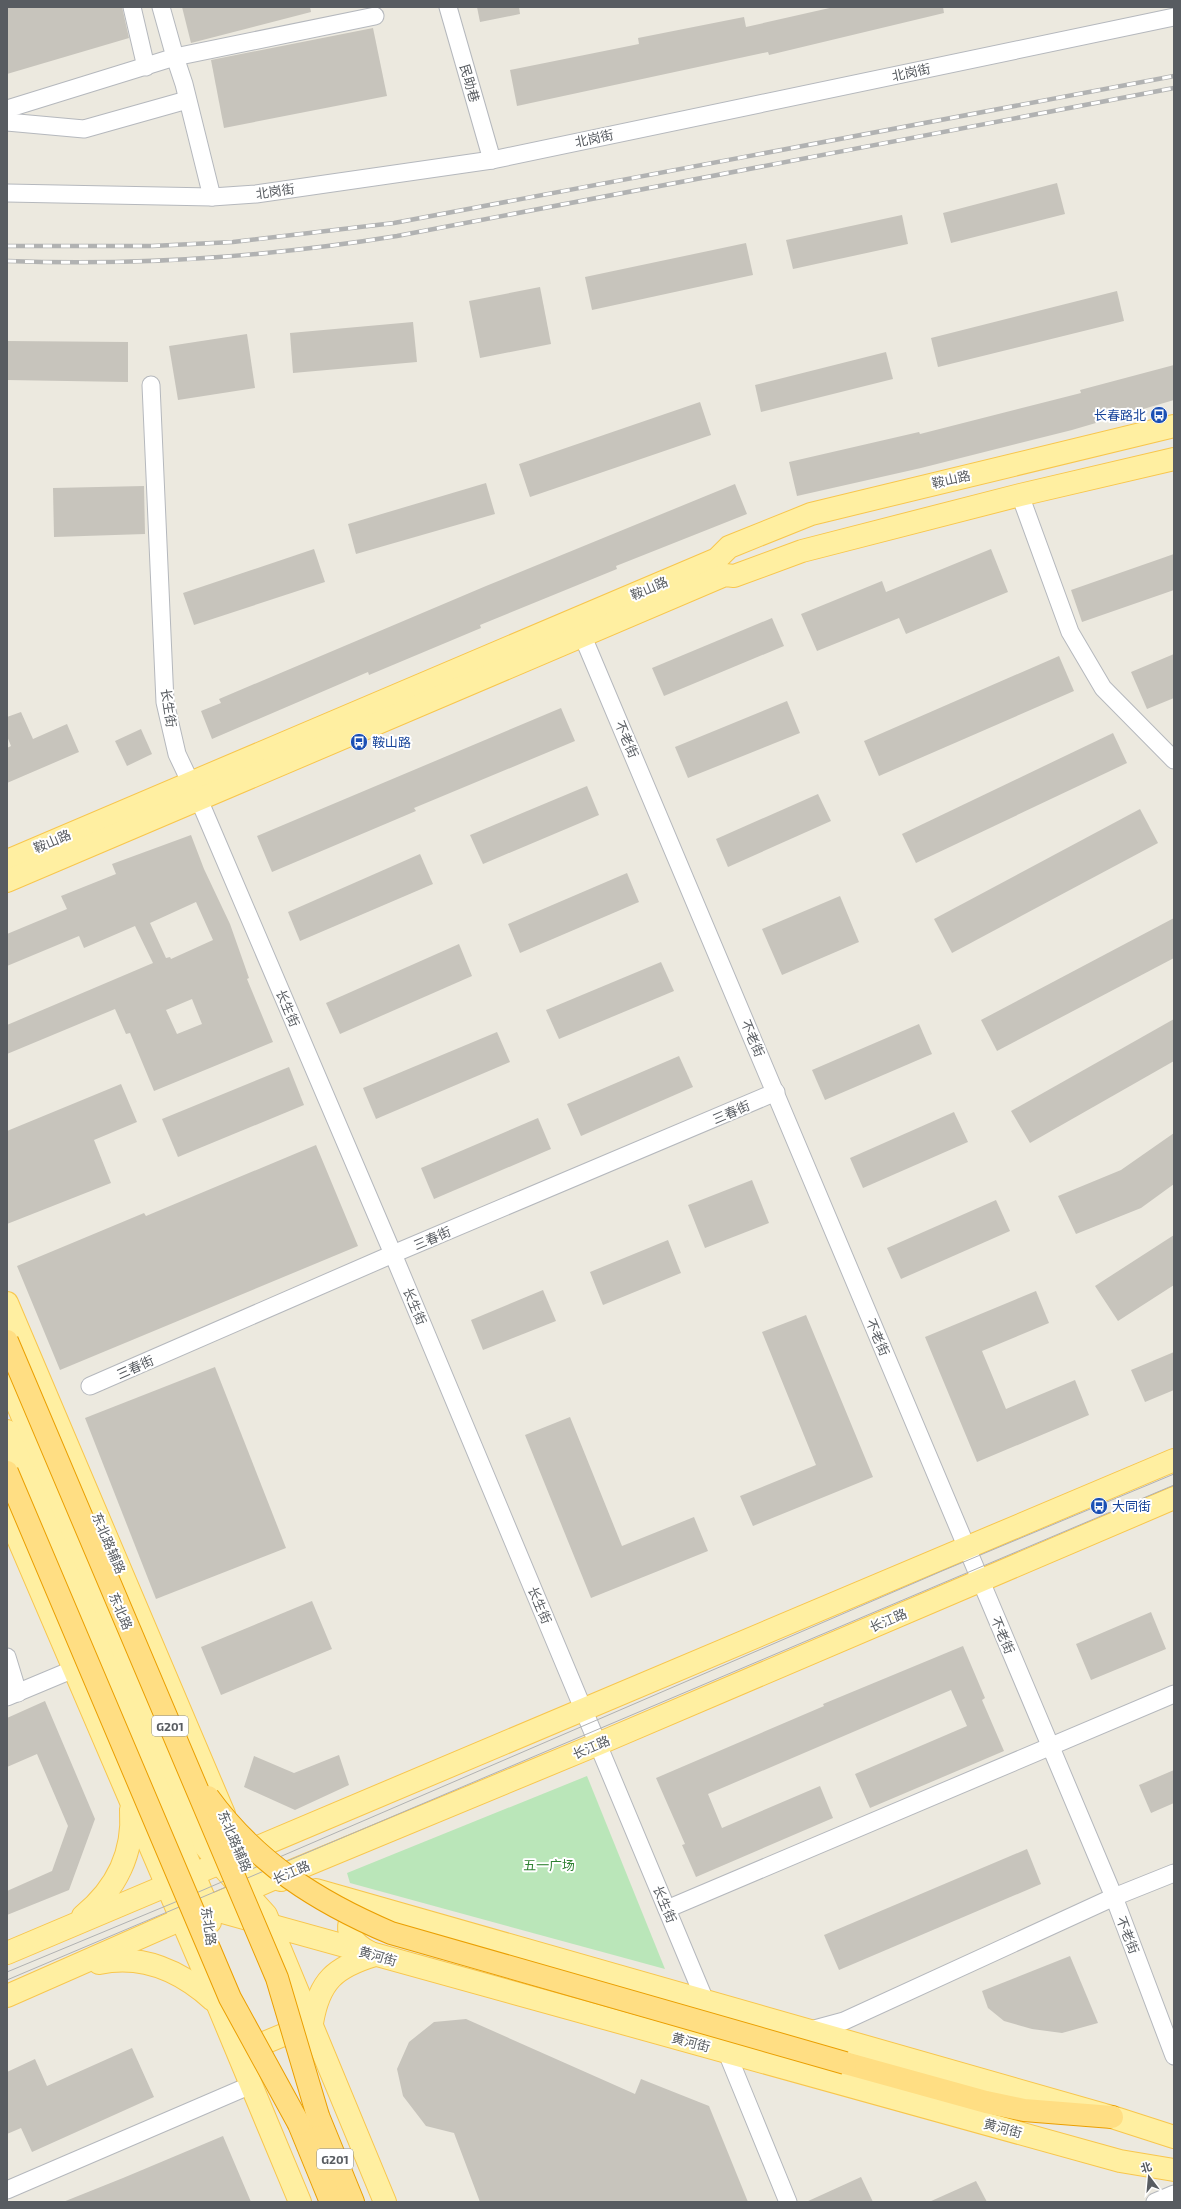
<svg xmlns="http://www.w3.org/2000/svg" width="1181" height="2209" font-family="'Exo 2','Noto Sans SC',sans-serif">
	<style>
		.green { fill: #bae6b9 }
		.building { fill: #c7c4bc; fill-rule: evenodd }
		.lines { fill: none; stroke-linecap: round; stroke-linejoin: round }
		.minor-casing { stroke: #b5b8bd; stroke-width: 19 }
		.major-casing { stroke: #f8c64d; stroke-width: 24 }
		.highway-casing { stroke: #eb9f00; stroke-width: 24 }
		.minor { stroke: #fff; stroke-width: 17 }
		.major { stroke: #ffefa1; stroke-width: 22 }
		.highway { stroke: #ffde83; stroke-width: 22 }
		.tram { stroke: #b1b2b2; stroke-width: 1 }
		.rail-casing { stroke: #b1b2b2; stroke-width: 4.5 }
		.rail { stroke: #fff; stroke-width: 3; stroke-dasharray: 9; stroke-linecap: butt }
		.highway-bridge-casing { stroke: #eb9f00; stroke-width: 24; stroke-linecap: butt }
		.highway-bridge { stroke: #ffde83; stroke-width: 22 }
		.labels { text-anchor: middle; dominant-baseline: central; stroke-width: 4; stroke-linejoin: round; paint-order: stroke }
		.shield { fill: #fff; stroke: #8a8d90; stroke-width: 1 }
		.shield-label { font-size: 12px; font-weight: bold; fill: #585c61 }
		.street-label { font-size: 13px; fill: #585c61; stroke: #fff }
		.transit-label { font-size: 13px; fill: #164399; stroke: #fff; text-anchor: start }
		.park-label { font-size: 13px; fill: #2f8232; stroke: #fff }
	</style>
	<rect width="100%" height="100%" fill="#ece9df"/>
	<!-- green -->
	<polygon class="green" points="587,1776 665,1969 350,1883 347,1873"/>
	<!-- building -->
	<g class="building">
		<polygon points="7,7 122,7 129,38 7,74"/>
		<polygon points="182,7 310,7 311,12 191,43"/>
		<polygon points="477,7 519,7 520,14 480,22"/>
		<polygon points="834,7 943,7 944,13 769,55 768,52 517,106 510,70 639,44 638,38 744,17 746,27"/>
		<polygon points="373,28 387,96 224,128 211,60"/>
		<polygon points="1057,183 1065,214 951,243 943,213"/>
		<polygon points="902,215 908,244 793,269 786,240"/>
		<polygon points="746,243 753,275 592,310 585,277"/>
		<polygon points="540,287 551,344 480,358 469,301"/>
		<polygon points="1117,291 1124,321 938,367 931,338"/>
		<polygon points="413,322 417,362 293,373 290,333"/>
		<polygon points="247,334 255,388 178,400 169,346"/>
		<polygon points="7,341 128,342 128,382 7,380"/>
		<polygon points="886,352 893,379 761,412 755,385"/>
		<polygon points="1174,365 1174,400 1072,430 921,468 797,496 789,462 919,432 920,434 1081,393 1080,390"/>
		<polygon points="700,402 711,435 530,497 519,464"/>
		<polygon points="486,483 495,514 356,554 348,524"/>
		<polygon points="735,484 747,514 616,566 617,569 480,625 481,628 369,675 368,672 212,739 201,711 221,703 219,699 486,586"/>
		<polygon points="144,486 145,534 54,537 53,488"/>
		<polygon points="314,549 325,582 194,625 183,593"/>
		<polygon points="991,549 1008,592 906,634 899,618 817,651 801,614 882,581 886,592"/>
		<polygon points="1174,554 1174,590 1082,622 1071,590"/>
		<polygon points="772,618 784,646 664,696 652,668"/>
		<polygon points="1174,654 1174,698 1147,709 1131,672"/>
		<polygon points="1059,656 1074,691 879,776 864,741"/>
		<polygon points="787,701 800,733 688,778 675,747"/>
		<polygon points="561,708 575,741 414,808 416,811 272,872 257,836"/>
		<polygon points="21,712 33,739 67,724 79,752 7,783 7,748 11,746 7,736 7,717"/>
		<polygon points="141,729 152,754 127,766 115,741"/>
		<polygon points="1113,733 1127,763 916,863 902,834"/>
		<polygon points="587,786 599,815 483,864 470,835"/>
		<polygon points="818,794 831,821 728,867 716,839"/>
		<polygon points="1140,809 1158,843 952,953 934,919"/>
		<path d="M 191,835 L 204,869 L 230,924 L 249,978 L 247,979 L 273,1042 L 154,1091 L 130,1033 L 126,1034 L 115,1009 L 7,1054 L 7,1025 L 153,963 L 135,926 L 84,948 L 79,936 L 7,966 L 7,934 L 67,909 L 61,896 L 116,874 L 112,864 ZM 196,902 L 213,940 L 171,959 L 170,957 L 166,958 L 150,923 ZM 192,999 L 202,1024 L 177,1034 L 166,1010 Z"/>
		<polygon points="420,854 433,884 300,941 288,912"/>
		<polygon points="627,873 639,902 520,953 508,924"/>
		<polygon points="840,896 859,942 782,975 762,929"/>
		<polygon points="1174,918 1174,958 997,1051 981,1020"/>
		<polygon points="459,944 472,976 340,1034 326,1003"/>
		<polygon points="661,962 674,991 559,1039 546,1010"/>
		<polygon points="1174,1019 1174,1061 1030,1143 1011,1111"/>
		<polygon points="919,1024 932,1054 825,1100 812,1070"/>
		<polygon points="497,1032 510,1062 376,1119 363,1088"/>
		<polygon points="679,1056 693,1087 581,1136 567,1104"/>
		<polygon points="289,1067 304,1105 178,1157 162,1119"/>
		<polygon points="121,1084 137,1122 94,1140 111,1183 7,1224 7,1131"/>
		<polygon points="954,1112 968,1142 863,1188 850,1158"/>
		<polygon points="538,1118 551,1149 434,1199 421,1168"/>
		<polygon points="1174,1133 1174,1184 1141,1208 1076,1234 1058,1196 1121,1170"/>
		<polygon points="316,1145 358,1246 60,1370 17,1266 144,1213 146,1216"/>
		<polygon points="752,1180 769,1223 705,1248 688,1205"/>
		<polygon points="996,1200 1010,1231 901,1279 887,1248"/>
		<polygon points="1174,1235 1174,1285 1118,1321 1095,1286"/>
		<polygon points="668,1240 681,1273 603,1305 590,1272"/>
		<polygon points="543,1290 556,1321 483,1350 471,1320"/>
		<polygon points="1036,1291 1049,1323 982,1351 1006,1409 1075,1380 1089,1415 977,1462 925,1337"/>
		<polygon points="806,1315 873,1477 753,1526 740,1496 816,1465 762,1332"/>
		<polygon points="1174,1352 1174,1390 1145,1402 1131,1370"/>
		<polygon points="215,1367 286,1548 156,1599 85,1418"/>
		<polygon points="570,1417 622,1546 694,1517 708,1551 591,1598 525,1435"/>
		<polygon points="312,1601 332,1649 221,1695 201,1647"/>
		<polygon points="1151,1612 1166,1649 1091,1680 1076,1644"/>
		<polygon points="963,1646 985,1698 982,1700 1004,1751 870,1808 855,1774 967,1726 951,1690 708,1794 722,1828 820,1786 833,1818 696,1877 682,1845 685,1844 656,1778 824,1706 823,1704"/>
		<polygon points="45,1701 95,1819 69,1890 7,1915 7,1891 52,1871 68,1826 37,1754 7,1767 7,1718"/>
		<polygon points="339,1755 349,1785 295,1810 244,1787 254,1756 294,1773"/>
		<polygon points="1174,1770 1174,1803 1151,1813 1139,1785"/>
		<polygon points="1027,1849 1041,1884 839,1970 824,1935"/>
		<polygon points="1070,1956 1098,2023 1062,2033 1032,2029 1004,2021 988,2008 982,1991"/>
		<polygon points="466,2019 635,2094 641,2079 709,2106 748,2202 480,2202 454,2133 426,2126 403,2096 397,2069 409,2042 434,2022"/>
		<polygon points="132,2048 154,2097 32,2152 21,2128 7,2134 7,2072 35,2059 47,2086"/>
		<polygon points="223,2136 251,2202 63,2202 123,2178"/>
		<polygon points="861,2177 873,2202 806,2202"/>
		<polygon points="976,2181 987,2202 929,2202"/>
	</g>
	<g class="lines">
		<defs>
			<g id="minor">
				<polyline points="132,7 146,67"/>
				<polyline points="161,7 175,57 184,84 212,197"/>
				<polyline points="448,7 492,160"/>
				<polyline points="7,109 175,57 375,16"/>
				<polyline points="7,122 84,129 187,100"/>
				<polyline points="7,193 212,197 256,194 492,160 1174,17"/>
				<polyline points="151,385 165,702 177,754 203,809 393,1254 709,2010"/>
				<polyline points="1020,495 1070,632 1103,688 1174,760"/>
				<polyline points="578,625 1114,1897 1174,2056"/>
				<polyline points="90,1386 393,1254 776,1092"/>
				<polyline points="7,1657 18,1693"/>
				<polyline points="7,1697 74,1669"/>
				<polyline points="667,1909 1174,1694"/>
				<polyline points="807,2031 844,2021 1114,1897 1174,1873"/>
				<polyline points="723,2043 788,2202"/>
				<polyline points="7,2190 251,2085"/>
				<polyline points="1155,2202 1174,2194"/>
			</g>
			<g id="major">
				<polyline points="7,861 717,559 729,547 811,514 1174,426"/>
				<polyline points="7,881 725,575 734,576 802,551 1020,495 1174,459"/>
				<polyline points="7,1303 224,1814"/>
				<polyline points="7,1380 199,1834 205,1846 219,1863 266,1915 385,2202"/>
				<polyline points="7,1431 208,1908 210,1922"/>
				<polyline points="7,1513 211,1988"/>
				<polyline points="247,1870 281,1880"/>
				<polyline points="316,1890 1112,2117 1174,2137"/>
				<polyline points="208,1908 1120,2161 1174,2170"/>
				<path d="M 83,1916 C 116,1889 134,1853 131,1810"/>
				<path d="M 369,1952 C 352,1943 341,1928 357,1912 L 370,1910"/>
				<polyline points="7,1953 1174,1460"/>
				<path d="M 99,1963 C 142,1954 181,1971 213,2000"/>
				<polyline points="213,1964 217,2003 300,2202"/>
				<polyline points="7,1996 275,1878 598,1744 1174,1498"/>
				<path d="M 240,2053 L 312,2023 C 319,1981 335,1967 375,1955"/>
			</g>
			<g id="highway">
				<polyline points="845,2063 986,2102 1024,2110 1112,2117"/>
				<polyline points="318,2116 353,2202"/>
				<polyline points="299,2124 331,2202"/>
			</g>
		</defs>
		<!-- minor casing -->
		<use href="#minor" class="minor-casing"/>
		<!-- major casing -->
		<use href="#major" class="major-casing"/>
		<!-- highway casing -->
		<use href="#highway" class="highway-casing"/>
		<!-- minor -->
		<use href="#minor" class="minor"/>
		<!-- major -->
		<use href="#major" class="major"/>
		<!-- highway -->
		<use href="#highway" class="highway"/>
		<!-- tram -->
		<g class="tram">
			<polyline points="7,1972 173,1903 942,1571 1174,1474"/>
			<polyline points="7,1980 1174,1485"/>
		</g>
		<defs>
			<g id="rail">
				<polyline points="7,246 152,246 233,242 394,223 1174,76"/>
				<path d="M 7,261 C 139,266 267,257 397,236 L 1174,88"/>
			</g>
		</defs>
		<!-- rail casing -->
		<use href="#rail" class="rail-casing"/>
		<!-- rail -->
		<use href="#rail" class="rail"/>
		<defs>
			<g id="highway-bridge">
				<polyline points="7,1341 277,1978 318,2116"/>
				<polyline points="7,1472 230,1998 299,2124"/>
				<path d="M 208,1797 C 256,1863 318,1902 391,1933 L 845,2063"/>
			</g>
		</defs>
		<!-- highway-bridge casing -->
		<use href="#highway-bridge" class="highway-bridge-casing"/>
		<!-- highway-bridge -->
		<use href="#highway-bridge" class="highway-bridge"/>
	</g>
	<!-- icons -->
	<defs>
		<symbol id="bus-disc" viewBox="-11 -11 22 22"><circle r="9.5" fill="#1a4fb4" stroke="#fff"/><path d="M-5-6H5V4H4V6H2V4H-2V6H-4V4H-5ZM-3.5-4V0h7V-4ZM-3.5 1.2v1.5H-2V1.2ZM2 1.2v1.5H3.5V1.2Z" fill="#fff"/></symbol>
	</defs>
	<g fill-rule="evenodd">
		<use href="#bus-disc" x="1149" y="405" width="20" height="20"/>
		<use href="#bus-disc" x="349" y="732" width="20" height="20"/>
		<use href="#bus-disc" x="1089" y="1496" width="20" height="20"/>
	</g>
	<g class="labels">
		<!-- shield labels -->
		<g class="shield">
			<rect x="152" y="1716" width="36" height="20" rx="3"/>
			<rect x="317" y="2149" width="36" height="20" rx="3"/>
		</g>
		<g class="shield-label">
			<text x="170" y="1726">G201</text>
			<text x="335" y="2159">G201</text>
		</g>
		<!-- street labels -->
		<g class="street-label">
			<text transform="translate(911 72) rotate(-12)">北岗街</text>
			<text transform="translate(470 83) rotate(74)">民助巷</text>
			<text transform="translate(594 138) rotate(-12)">北岗街</text>
			<text transform="translate(275 191) rotate(-8)">北岗街</text>
			<text transform="translate(951 479) rotate(-13)">鞍山路</text>
			<text transform="translate(649 588) rotate(-23)">鞍山路</text>
			<text transform="translate(169 708) rotate(81)">长生街</text>
			<text transform="translate(627 739) rotate(67)">不老街</text>
			<text transform="translate(52 841) rotate(-23)">鞍山路</text>
			<text transform="translate(288 1008) rotate(67)">长生街</text>
			<text transform="translate(753 1038) rotate(67)">不老街</text>
			<text transform="translate(731 1112) rotate(-23)">三春街</text>
			<text transform="translate(432 1238) rotate(-23)">三春街</text>
			<text transform="translate(415 1306) rotate(67)">长生街</text>
			<text transform="translate(878 1337) rotate(67)">不老街</text>
			<text transform="translate(135 1367) rotate(-24)">三春街</text>
			<text transform="translate(109 1543) rotate(67)">东北路辅路</text>
			<text transform="translate(540 1605) rotate(67)">长生街</text>
			<text transform="translate(121 1611) rotate(67)">东北路</text>
			<text transform="translate(888 1620) rotate(-23)">长江路</text>
			<text transform="translate(1003 1635) rotate(67)">不老街</text>
			<text transform="translate(591 1747) rotate(-23)">长江路</text>
			<text transform="translate(235 1841) rotate(67)">东北路辅路</text>
			<text transform="translate(291 1872) rotate(-23)">长江路</text>
			<text transform="translate(665 1904) rotate(67)">长生街</text>
			<text transform="translate(209 1926) rotate(82)">东北路</text>
			<text transform="translate(1128 1935) rotate(69)">不老街</text>
			<text transform="translate(378 1956) rotate(16)">黄河街</text>
			<text transform="translate(691 2042) rotate(15)">黄河街</text>
			<text transform="translate(1003 2128) rotate(15)">黄河街</text>
		</g>
		<!-- transit labels -->
		<g class="transit-label">
			<text x="1146" y="415" text-anchor="end">长春路北</text>
			<text x="372" y="742">鞍山路</text>
			<text x="1112" y="1506">大同街</text>
		</g>
		<!-- park labels -->
		<g class="park-label">
			<text x="549" y="1865">五一广场</text>
		</g>
	</g>
	<!-- border -->
	<rect width="1181" height="2209" fill="none" stroke="#585c61" stroke-width="16"/>
	<!-- north arrow -->
	<g transform="translate(1149 2177) rotate(344)" stroke="#ffffff" stroke-width="3" paint-order="stroke">
	<path d="M0-3L7 15L0 10L-7 15Z" fill="#585c61"/>
	<text y="-6" font-size="11" font-weight="bold" text-anchor="middle" fill="#585c61">北</text>
	</g>
</svg>
